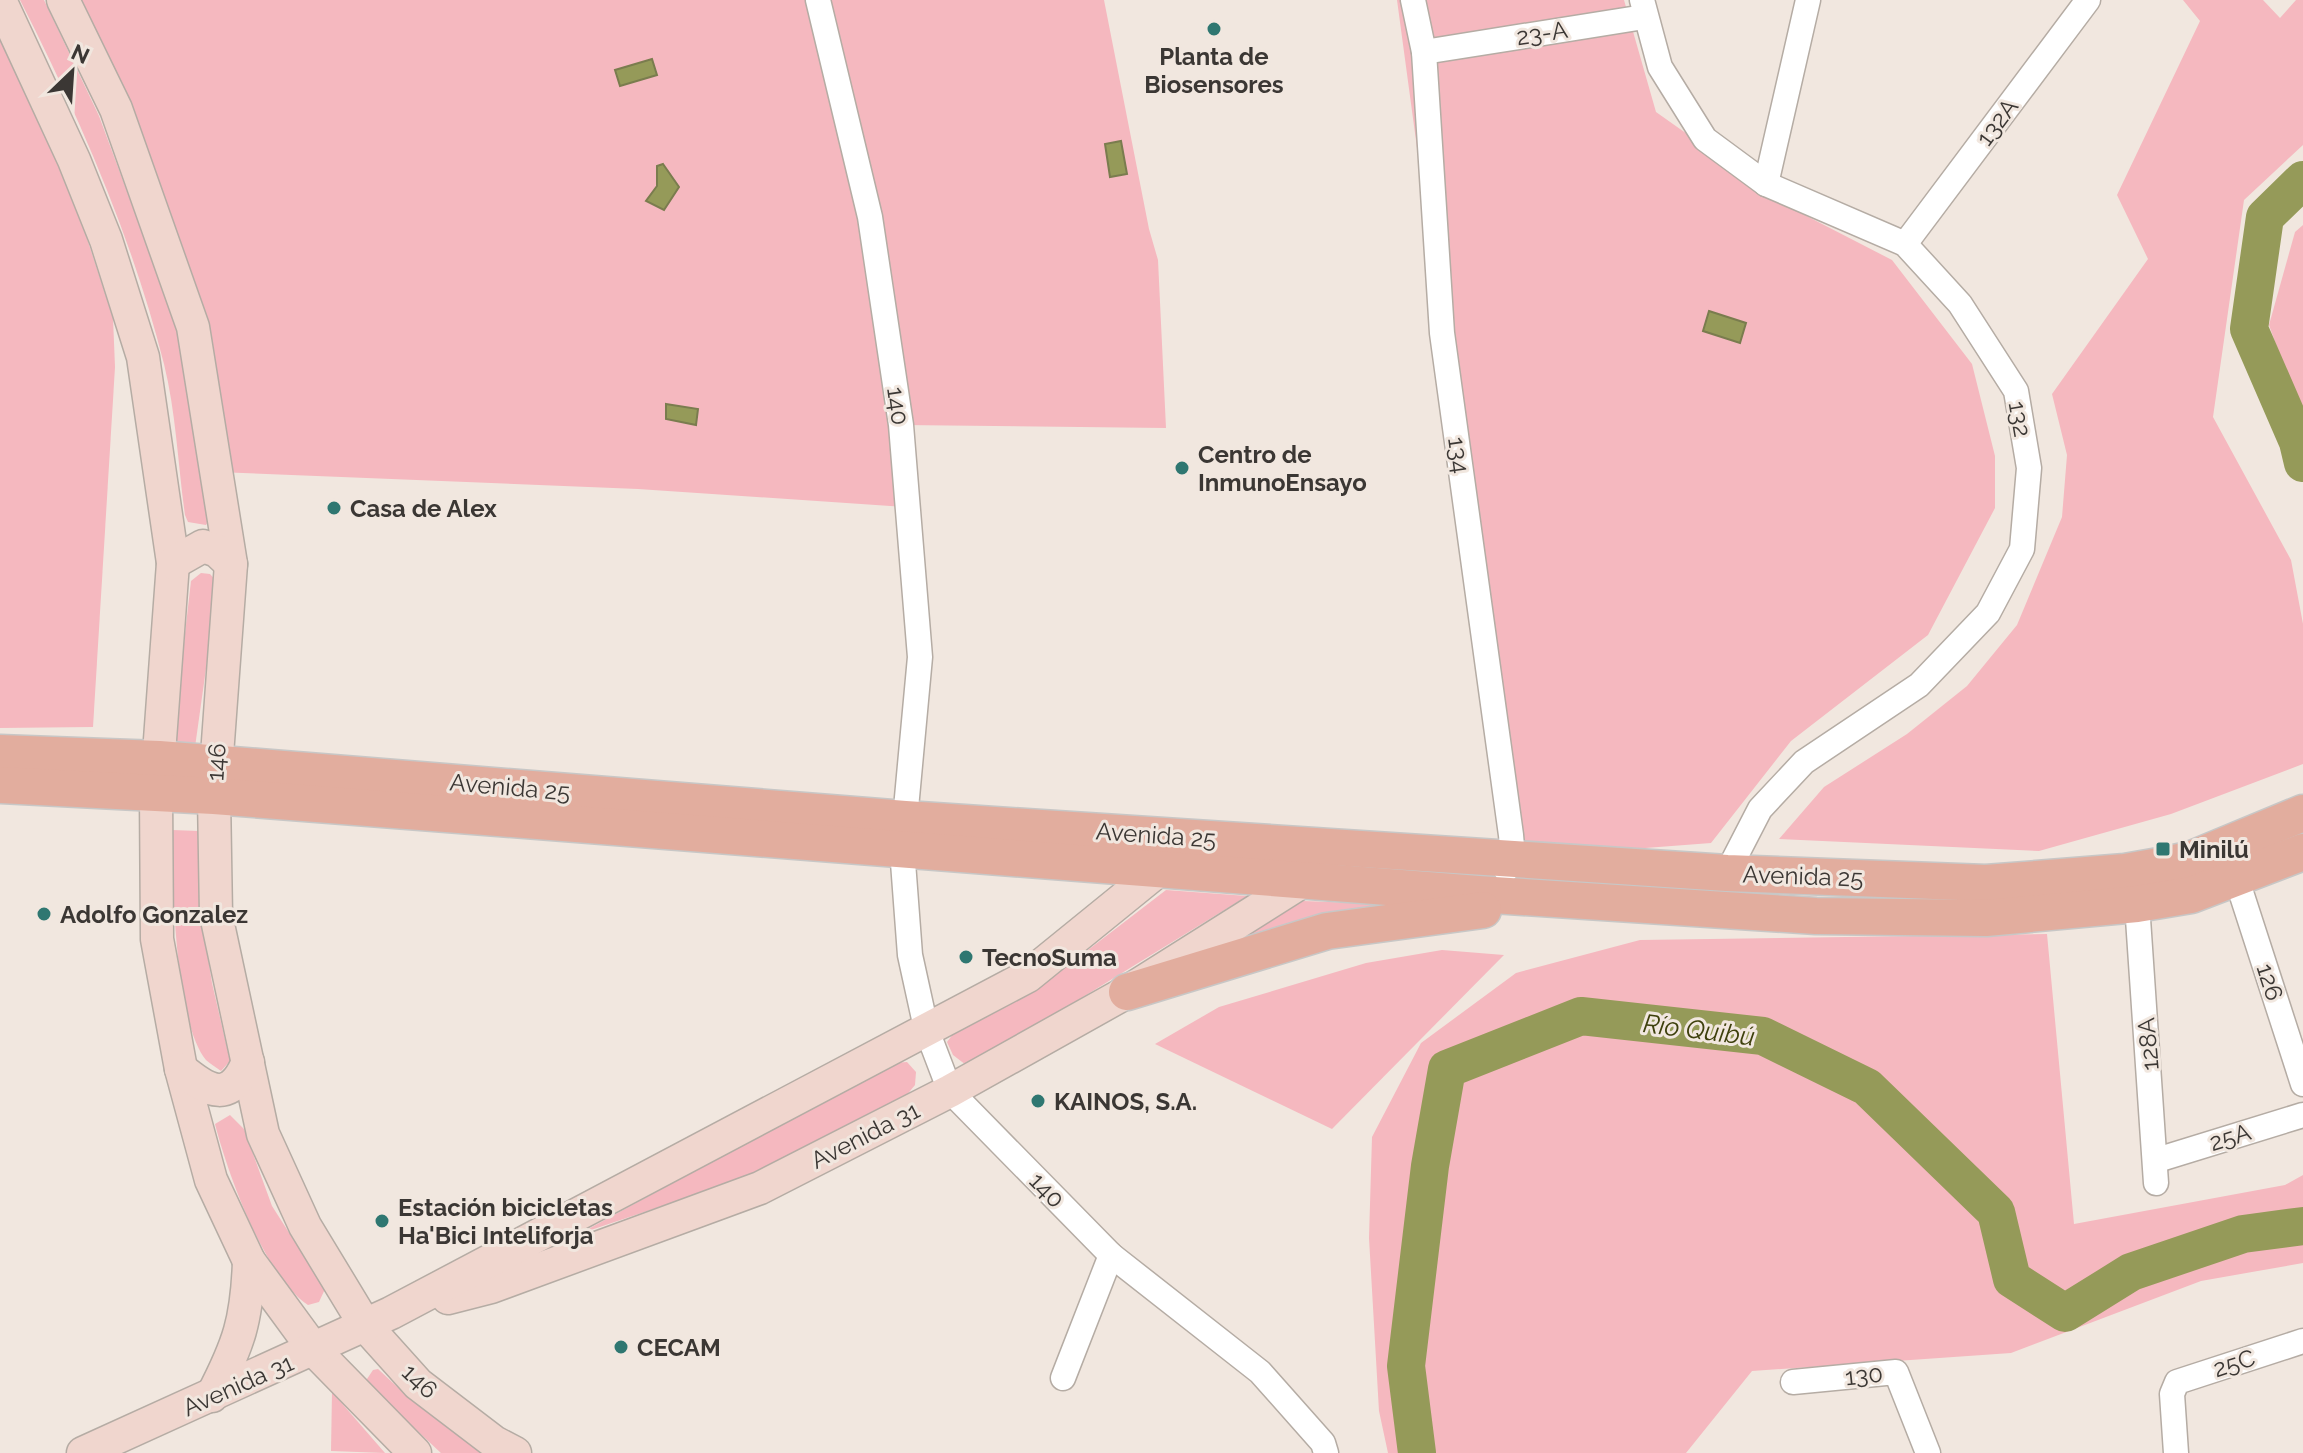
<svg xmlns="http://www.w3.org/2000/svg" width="2303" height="1453" font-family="Raleway,sans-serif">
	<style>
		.green { fill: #f5b8bf }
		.water { fill: #959a59; stroke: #7a7c4e; stroke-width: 2 }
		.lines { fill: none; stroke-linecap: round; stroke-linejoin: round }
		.river { stroke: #959a59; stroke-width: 38 }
		.street-casing { stroke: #b5aca4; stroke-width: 27 }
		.secondary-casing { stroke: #b5aca4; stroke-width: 35 }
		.primary-casing { stroke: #c8c7c6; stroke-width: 39 }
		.street { stroke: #fff; stroke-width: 24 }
		.secondary { stroke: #f0d6ce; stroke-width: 32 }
		.primary { stroke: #e2ad9e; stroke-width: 36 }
		.poi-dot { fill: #2f7771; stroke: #f1e7df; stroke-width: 3 }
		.labels { text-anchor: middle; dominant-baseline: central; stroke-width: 6; stroke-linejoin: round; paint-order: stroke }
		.street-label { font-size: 24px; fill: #3b3734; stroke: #f1e7df }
		.poi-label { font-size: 24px; font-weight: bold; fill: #3b3734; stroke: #f1e7df; text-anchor: start }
		.water-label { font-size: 26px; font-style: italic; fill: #3e400c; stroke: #f1e7df }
	</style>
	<rect width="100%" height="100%" fill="#f1e7df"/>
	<!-- green -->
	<g class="green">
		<path d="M 20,0 L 44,0 L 99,116 L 178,329 L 211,516 L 206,525 L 188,522 L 185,515 C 178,466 176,412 164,364 C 132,237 79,116 20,0 Z"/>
		<polygon points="63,0 1104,0 1149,229 1158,260 1166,428 902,425 905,507 638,489 217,472 193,327"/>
		<polygon points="1397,0 1624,0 1656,112 1793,209 1892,260 1972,364 1995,456 1995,508 1928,635 1791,741 1711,843 1513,858"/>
		<polygon points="2183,0 2263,0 2280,18 2296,0 2303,0 2303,145 2244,200 2213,417 2291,560 2303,624 2303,764 2171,814 2039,851 1779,839 1824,787 1907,734 1967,686 2017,625 2062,517 2067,455 2052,394 2148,259 2117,195 2200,21"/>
		<polygon points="0,23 62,162 113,318 115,367 93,727 0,728"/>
		<polygon points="2303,225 2303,421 2269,325 2295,232"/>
		<polygon points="201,573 210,574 218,583 195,747 177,745 173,739 191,581"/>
		<path d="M 172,830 L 199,831 L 200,907 L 212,983 L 230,1061 L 221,1071 C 216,1067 210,1064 206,1060 C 175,1023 172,880 172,830 Z"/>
		<polygon points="1166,890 1247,896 979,1061 966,1065 953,1055 947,1042 956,1030 1036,990"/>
		<polygon points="1303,901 1408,905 1317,915 1240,940"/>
		<polygon points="2047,934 2074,1224 2285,1185 2303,1175 2303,1263 2201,1281 2011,1353 1752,1371 1686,1453 1388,1453 1379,1411 1369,1238 1372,1137 1421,1043 1516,973 1640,940"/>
		<polygon points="1442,950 1504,955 1332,1129 1155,1044 1219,1007 1366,963"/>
		<polygon points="907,1062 916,1072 915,1085 901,1102 748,1177 579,1234 894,1063"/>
		<path d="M 230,1115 L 244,1129 L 272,1206 L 325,1289 L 319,1302 L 308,1305 C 264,1276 228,1174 215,1124 Z"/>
		<polygon points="378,1369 407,1396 483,1453 441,1453 365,1382 373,1370"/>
		<polygon points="332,1392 385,1453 331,1451"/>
	</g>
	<!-- water -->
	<g class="water">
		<polygon points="652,59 657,75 620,86 615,70"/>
		<polygon points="1121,141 1127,174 1110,177 1105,144"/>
		<polygon points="663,164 679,187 664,210 646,201 657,186 657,166"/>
		<polygon points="1709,311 1746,323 1740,343 1703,331"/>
		<polygon points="666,404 698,409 696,425 666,419"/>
	</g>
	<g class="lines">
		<!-- river -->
		<g class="river">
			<polyline points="2303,180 2265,217 2249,329 2298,442 2303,463"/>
			<polyline points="1417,1453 1406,1366 1430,1166 1447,1069 1581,1016 1763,1036 1867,1087 1996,1212 2012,1279 2065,1313 2131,1272 2243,1234 2303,1226"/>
		</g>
		<defs>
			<g id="street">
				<polyline points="818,0 870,217 901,425 920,657 905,819"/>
				<polyline points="1413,0 1424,52 1442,333 1511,835 1513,858 1506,870"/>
				<polyline points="1642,0 1660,67 1705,139 1766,184 1905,244 1960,304 2016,391 2029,468 2022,549 1988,613 1919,685 1804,762 1760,809 1727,873"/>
				<polyline points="1424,52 1644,17"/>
				<polyline points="1766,184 1808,0"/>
				<polyline points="1905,244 2088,0"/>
				<polyline points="902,849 910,955 926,1028 950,1091 1111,1255 1260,1372 1323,1443 1326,1453"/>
				<polyline points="2237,880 2303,1084"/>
				<polyline points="2137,904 2156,1183"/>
				<polyline points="2157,1160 2303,1115"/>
				<polyline points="1063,1378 1111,1255"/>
				<polyline points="1793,1382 1896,1372 1928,1453"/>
				<polyline points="2176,1453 2172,1394 2177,1382 2303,1341"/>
			</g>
			<g id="secondary">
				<polyline points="0,0 74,160 106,240 143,357 173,563 156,794 157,939 181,1069 211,1180 249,1261 315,1351 415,1453"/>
				<polyline points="63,0 116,109 193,327 231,564 214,796 216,915 263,1134 305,1226 365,1325 418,1384 494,1442 515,1453"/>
				<polyline points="173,563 203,546 217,551 231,564"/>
				<path d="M 181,1069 C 210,1093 230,1103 248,1062"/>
				<polyline points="448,1298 491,1287 760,1188 950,1091 1127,992 1303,881"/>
				<path d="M 212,1396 C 239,1344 247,1320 249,1261"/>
				<polyline points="83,1453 391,1313 1028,976 1161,868"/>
			</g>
			<g id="primary">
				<polyline points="0,753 159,759 905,819 1727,873 1986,883 2125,872 2165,865 2192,859 2303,813"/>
				<polyline points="0,785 214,796 1478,894 1816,916 1986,918 2137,904 2191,895 2303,852"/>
				<polyline points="1127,992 1327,931 1483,910"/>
			</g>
		</defs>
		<!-- street casing -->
		<use href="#street" class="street-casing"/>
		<!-- secondary casing -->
		<use href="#secondary" class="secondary-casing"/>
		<!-- primary casing -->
		<use href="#primary" class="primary-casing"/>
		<!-- street -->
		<use href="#street" class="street"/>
		<!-- secondary -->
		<use href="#secondary" class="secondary"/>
		<!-- primary -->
		<use href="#primary" class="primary"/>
	</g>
	<!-- markers -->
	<g class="poi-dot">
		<circle cx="1214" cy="29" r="8"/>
		<circle cx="1182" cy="468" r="8"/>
		<circle cx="334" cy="508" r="8"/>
		<rect x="2155" y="841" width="16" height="16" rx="4"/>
		<circle cx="44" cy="914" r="8"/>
		<circle cx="966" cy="957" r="8"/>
		<circle cx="1038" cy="1101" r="8"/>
		<circle cx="382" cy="1221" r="8"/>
		<circle cx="621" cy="1347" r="8"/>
	</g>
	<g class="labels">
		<!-- street labels -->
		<g class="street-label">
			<text transform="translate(1542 33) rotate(-9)">23-A</text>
			<text transform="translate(1997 122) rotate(-53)">132A</text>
			<text transform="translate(898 406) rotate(82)">140</text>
			<text transform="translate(2020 419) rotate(80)">132</text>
			<text transform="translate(1459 455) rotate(82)">134</text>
			<text transform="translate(216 762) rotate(-86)">146</text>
			<text transform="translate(510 787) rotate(5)">Avenida 25</text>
			<text transform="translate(1156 835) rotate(4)">Avenida 25</text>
			<text transform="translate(1803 876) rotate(2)">Avenida 25</text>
			<text transform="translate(2270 982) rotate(72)">126</text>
			<text transform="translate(2148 1044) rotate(-95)">128A</text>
			<text transform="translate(865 1135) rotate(-27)">Avenida 31</text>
			<text transform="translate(2230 1137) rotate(-17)">25A</text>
			<text transform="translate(1047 1190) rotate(46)">140</text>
			<text transform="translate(2234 1363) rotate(-18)">25C</text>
			<text transform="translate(1864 1375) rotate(-6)">130</text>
			<text transform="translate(420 1381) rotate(43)">146</text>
			<text transform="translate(238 1385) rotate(-24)">Avenida 31</text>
		</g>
		<!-- poi labels -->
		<g class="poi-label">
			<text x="1214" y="56" text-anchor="middle">Planta de<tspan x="1214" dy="28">Biosensores</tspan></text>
			<text x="1198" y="454">Centro de<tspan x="1198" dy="28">InmunoEnsayo</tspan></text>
			<text x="350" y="508">Casa de Alex</text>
			<text x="2179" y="849">Minilú</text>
			<text x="60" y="914">Adolfo Gonzalez</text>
			<text x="982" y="957">TecnoSuma</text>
			<text x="1054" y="1101">KAINOS, S.A.</text>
			<text x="398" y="1207">Estación bicicletas<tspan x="398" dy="28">Ha'Bici Inteliforja</tspan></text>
			<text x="637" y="1347">CECAM</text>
		</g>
		<!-- water labels -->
		<g class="water-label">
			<text transform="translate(1699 1030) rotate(7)">Río Quibú</text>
		</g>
	</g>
	<!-- north arrow -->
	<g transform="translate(72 72) rotate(25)" stroke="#f1e7df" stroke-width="6" paint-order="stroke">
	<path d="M0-6L14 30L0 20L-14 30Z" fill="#3b3734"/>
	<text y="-12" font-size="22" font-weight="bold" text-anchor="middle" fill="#3b3734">N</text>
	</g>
</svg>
